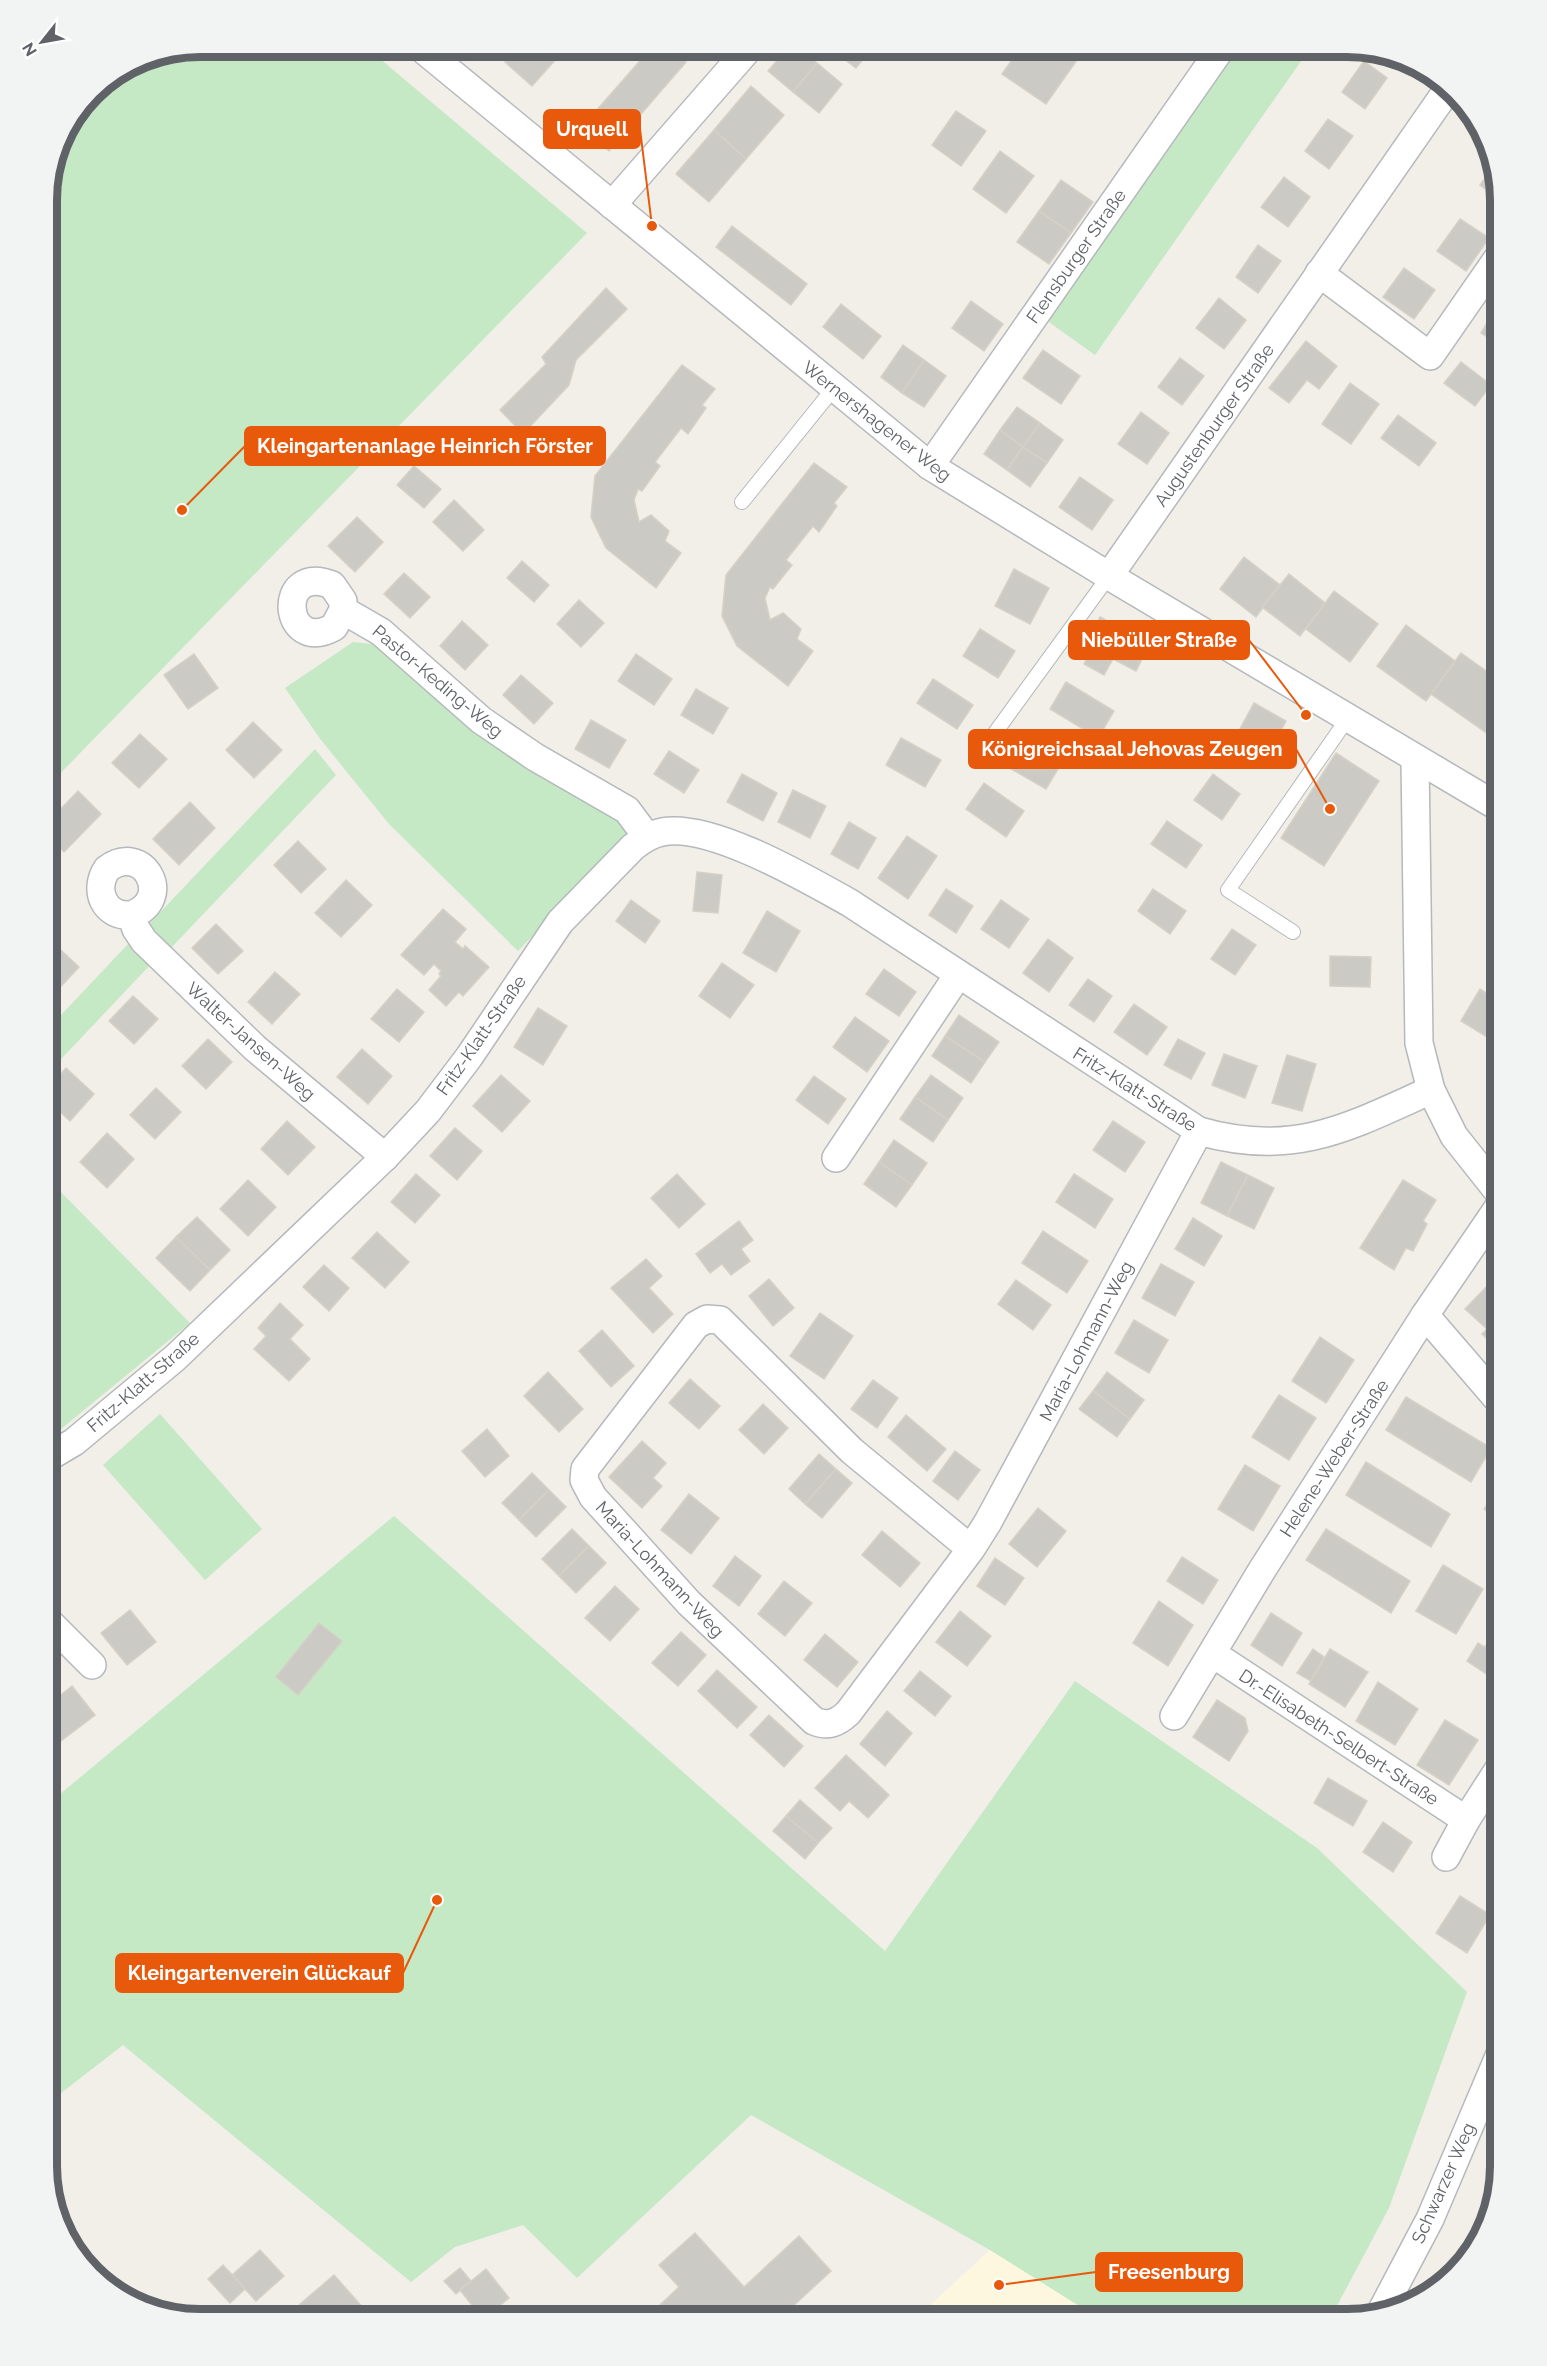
<svg xmlns="http://www.w3.org/2000/svg" width="1547" height="2366" font-family="Raleway,sans-serif">
	<style>
		.commercial { fill: #fef7e0 }
		.green { fill: #c5e8c5 }
		.building { fill: #cccac5; stroke: #d6d1c6; stroke-width: 1.5 }
		.lines { fill: none; stroke-linecap: round; stroke-linejoin: round }
		.lane-casing { stroke: #b5b8bc; stroke-width: 16 }
		.street-casing { stroke: #b5b8bc; stroke-width: 30 }
		.lane { stroke: #fff; stroke-width: 14 }
		.street { stroke: #fff; stroke-width: 27 }
		.labels { text-anchor: middle; dominant-baseline: central; stroke-width: 5; stroke-linejoin: round; paint-order: stroke }
		.street-label { font-size: 18px; fill: #5f6368; stroke: #fff }
		.rim { fill: none; stroke: #5f6368; stroke-width: 8 }
		.leader { fill: none; stroke: #e8590c; stroke-width: 2 }
		.callout-dot { fill: #e8590c; stroke: #fff; stroke-width: 2 }
		.callout { fill: #e8590c; stroke: #e8590c; stroke-width: 2 }
		.callout-label { font-size: 20px; text-anchor: middle; font-weight: bold; fill: #fff }
	</style>
	<rect width="100%" height="100%" fill="#f1efe8"/>
	<!-- commercial -->
	<polygon class="commercial" points="990,2250 1100,2319 915,2319"/>
	<!-- green -->
	<g class="green">
		<polygon points="200,47 366,47 587,233 47,787 47,191 58,141 92,91 142,58"/>
		<polygon points="1237,47 1311,47 1095,355 1046,320"/>
		<polygon points="353,642 382,645 630,824 631,832 518,951 389,824 321,740 285,688"/>
		<polygon points="315,749 336,775 169,950 156,937 150,923"/>
		<polygon points="128,944 150,965 47,1074 47,1030"/>
		<polygon points="47,1178 190,1323 50,1438 47,1429"/>
		<polygon points="160,1414 262,1529 205,1580 103,1465"/>
		<polygon points="394,1516 885,1951 1075,1681 1317,1848 1467,1992 1389,2208 1330,2319 1100,2319 990,2250 751,2115 577,2278 523,2225 455,2247 411,2282 123,2045 47,2104 47,1805"/>
	</g>
	<!-- building -->
	<g class="building">
		<polygon points="518,47 567,47 532,86 505,62"/>
		<polygon points="652,47 668,47 686,62 609,151 582,127"/>
		<polygon points="789,47 797,47 817,63 793,92 768,71"/>
		<polygon points="828,47 873,47 856,68"/>
		<polygon points="1021,47 1086,47 1046,104 1002,74"/>
		<polygon points="1364,61 1387,78 1365,109 1342,92"/>
		<polygon points="817,63 842,84 819,113 793,92"/>
		<polygon points="751,86 784,115 746,159 714,130"/>
		<polygon points="956,111 986,131 961,166 932,145"/>
		<polygon points="1328,119 1353,136 1329,169 1305,151"/>
		<polygon points="714,130 746,159 709,202 676,174"/>
		<polygon points="1000,151 1034,176 1006,213 973,189"/>
		<polygon points="1492,168 1500,200 1480,185"/>
		<polygon points="1284,177 1310,197 1288,227 1261,207"/>
		<polygon points="1061,180 1093,202 1071,233 1039,211"/>
		<polygon points="1039,211 1071,233 1049,264 1017,242"/>
		<polygon points="1460,219 1489,238 1466,271 1437,251"/>
		<polygon points="732,226 807,284 791,305 716,247"/>
		<polygon points="1258,245 1281,261 1258,293 1236,277"/>
		<polygon points="1404,268 1435,290 1414,319 1383,297"/>
		<polygon points="606,288 627,309 576,360 569,385 523,434 500,410 546,364 542,357"/>
		<polygon points="1219,298 1246,320 1224,349 1196,328"/>
		<polygon points="971,301 1003,324 984,351 952,328"/>
		<polygon points="1500,301 1500,345 1481,333"/>
		<polygon points="841,304 881,336 863,359 823,327"/>
		<polygon points="1306,341 1337,366 1319,389 1307,380 1289,403 1269,388"/>
		<polygon points="903,345 924,360 902,393 881,377"/>
		<polygon points="1043,350 1080,376 1061,404 1023,378"/>
		<polygon points="1180,358 1204,376 1182,405 1158,387"/>
		<polygon points="924,360 946,376 924,407 902,393"/>
		<polygon points="1461,362 1491,385 1475,406 1444,383"/>
		<polygon points="682,365 715,389 702,405 706,408 688,434 681,428 655,462 660,466 642,491 638,489 634,500 639,522 651,515 669,531 665,541 681,553 656,588 606,548 591,517 595,476"/>
		<polygon points="1350,383 1379,404 1351,444 1322,424"/>
		<polygon points="1017,407 1040,423 1023,447 1000,430"/>
		<polygon points="1141,412 1169,433 1147,464 1118,444"/>
		<polygon points="1398,415 1436,443 1419,466 1381,438"/>
		<polygon points="1040,423 1063,440 1047,463 1023,447"/>
		<polygon points="1000,430 1023,447 1007,470 984,454"/>
		<polygon points="1023,447 1047,463 1030,487 1007,470"/>
		<polygon points="814,463 847,487 834,503 837,506 819,532 813,526 786,560 792,565 773,589 770,587 765,598 770,620 783,613 801,629 797,639 813,651 788,686 737,646 722,616 726,575"/>
		<polygon points="414,466 441,489 424,508 397,485"/>
		<polygon points="1080,477 1113,500 1092,530 1059,507"/>
		<polygon points="454,500 484,530 463,551 433,522"/>
		<polygon points="357,517 383,542 355,572 328,546"/>
		<polygon points="1244,557 1280,585 1256,617 1220,589"/>
		<polygon points="522,561 549,585 534,602 507,578"/>
		<polygon points="1014,569 1049,588 1030,624 995,606"/>
		<polygon points="404,573 430,597 410,618 384,594"/>
		<polygon points="1289,574 1325,603 1300,636 1262,607"/>
		<polygon points="1334,591 1378,624 1350,662 1306,629"/>
		<polygon points="579,600 604,623 581,647 557,624"/>
		<polygon points="1100,617 1150,644 1136,671 1113,659 1104,675 1084,664 1093,647 1086,644"/>
		<polygon points="462,621 488,645 465,670 440,646"/>
		<polygon points="1406,625 1455,661 1426,701 1377,666"/>
		<polygon points="980,629 1015,651 998,678 963,656"/>
		<polygon points="1461,653 1500,681 1500,738 1498,741 1431,694"/>
		<polygon points="194,654 218,688 188,709 164,675"/>
		<polygon points="636,654 672,679 654,705 618,681"/>
		<polygon points="521,675 553,703 534,724 503,695"/>
		<polygon points="933,679 973,705 957,729 917,703"/>
		<polygon points="1066,682 1114,711 1098,738 1050,709"/>
		<polygon points="696,689 728,708 713,734 681,715"/>
		<polygon points="1254,703 1286,721 1266,758 1234,740"/>
		<polygon points="591,720 626,740 609,768 575,749"/>
		<polygon points="253,722 282,750 254,778 226,750"/>
		<polygon points="140,734 167,759 139,788 112,763"/>
		<polygon points="901,738 941,760 925,787 886,765"/>
		<polygon points="1021,741 1061,764 1046,789 1006,766"/>
		<polygon points="669,751 699,770 684,793 654,774"/>
		<polygon points="1336,753 1379,781 1324,866 1281,838"/>
		<polygon points="742,774 777,793 763,821 727,802"/>
		<polygon points="1213,774 1240,794 1222,820 1194,800"/>
		<polygon points="984,783 1024,811 1006,837 966,809"/>
		<polygon points="793,790 826,806 810,838 778,822"/>
		<polygon points="78,791 101,814 64,852 47,834 47,823"/>
		<polygon points="190,802 215,828 179,865 153,839"/>
		<polygon points="1167,821 1202,845 1186,868 1151,844"/>
		<polygon points="849,822 876,838 858,869 831,854"/>
		<polygon points="907,836 937,856 908,899 878,878"/>
		<polygon points="298,841 326,869 301,893 274,865"/>
		<polygon points="697,872 722,875 718,913 693,911"/>
		<polygon points="346,880 372,905 341,937 315,913"/>
		<polygon points="946,889 973,906 956,933 929,915"/>
		<polygon points="1153,889 1186,911 1170,934 1138,911"/>
		<polygon points="631,900 660,921 645,943 616,921"/>
		<polygon points="1001,900 1029,919 1009,948 981,929"/>
		<polygon points="443,909 466,929 455,942 463,949 465,946 489,967 463,996 459,992 446,1006 429,990 441,976 439,974 441,971 434,964 424,975 401,955"/>
		<polygon points="767,911 800,931 776,972 743,953"/>
		<polygon points="216,924 243,951 218,974 192,948"/>
		<polygon points="1232,929 1256,945 1235,975 1211,959"/>
		<polygon points="49,939 79,967 53,995 47,990 47,942"/>
		<polygon points="1048,939 1073,958 1049,992 1023,973"/>
		<polygon points="1330,956 1371,957 1370,987 1330,986"/>
		<polygon points="722,963 754,985 730,1018 699,996"/>
		<polygon points="884,969 916,992 899,1016 866,994"/>
		<polygon points="275,972 300,994 272,1024 248,1002"/>
		<polygon points="1088,979 1112,996 1094,1022 1069,1005"/>
		<polygon points="397,989 424,1012 399,1042 371,1019"/>
		<polygon points="1480,989 1500,1002 1500,1045 1461,1021"/>
		<polygon points="133,996 158,1019 134,1044 109,1021"/>
		<polygon points="1134,1004 1167,1027 1147,1055 1114,1032"/>
		<polygon points="538,1008 567,1026 543,1065 514,1047"/>
		<polygon points="959,1015 999,1042 985,1062 945,1036"/>
		<polygon points="855,1017 889,1041 867,1072 833,1047"/>
		<polygon points="945,1036 985,1062 971,1083 932,1056"/>
		<polygon points="208,1039 232,1062 206,1089 182,1066"/>
		<polygon points="1178,1039 1205,1053 1191,1079 1164,1065"/>
		<polygon points="362,1049 392,1076 368,1104 337,1077"/>
		<polygon points="1224,1054 1257,1066 1245,1098 1212,1085"/>
		<polygon points="1287,1055 1316,1064 1302,1111 1272,1103"/>
		<polygon points="66,1068 94,1094 70,1121 47,1100 47,1089"/>
		<polygon points="501,1075 530,1101 502,1132 473,1106"/>
		<polygon points="931,1075 963,1098 948,1120 915,1097"/>
		<polygon points="814,1076 846,1099 828,1124 796,1100"/>
		<polygon points="156,1088 181,1112 155,1139 130,1115"/>
		<polygon points="915,1097 948,1120 933,1142 900,1119"/>
		<polygon points="287,1121 315,1147 288,1175 261,1149"/>
		<polygon points="1113,1121 1145,1142 1125,1172 1093,1150"/>
		<polygon points="455,1128 482,1151 457,1180 430,1156"/>
		<polygon points="107,1133 134,1159 107,1188 80,1162"/>
		<polygon points="894,1140 927,1163 912,1185 879,1162"/>
		<polygon points="879,1162 912,1185 896,1207 864,1184"/>
		<polygon points="1221,1162 1248,1175 1227,1216 1201,1203"/>
		<polygon points="416,1174 440,1195 415,1223 391,1202"/>
		<polygon points="677,1174 705,1204 679,1228 651,1198"/>
		<polygon points="1074,1174 1113,1199 1095,1228 1056,1202"/>
		<polygon points="1248,1175 1274,1188 1254,1229 1227,1216"/>
		<polygon points="248,1180 276,1207 248,1236 220,1209"/>
		<polygon points="1403,1180 1436,1200 1423,1221 1427,1224 1413,1251 1406,1248 1394,1270 1360,1248"/>
		<polygon points="197,1217 230,1250 210,1270 176,1237"/>
		<polygon points="1193,1218 1222,1236 1204,1266 1175,1249"/>
		<polygon points="739,1221 753,1240 741,1249 750,1261 731,1275 722,1264 710,1273 696,1254"/>
		<polygon points="1043,1231 1088,1261 1067,1293 1022,1263"/>
		<polygon points="377,1232 409,1262 385,1288 352,1258"/>
		<polygon points="176,1237 210,1270 190,1291 156,1258"/>
		<polygon points="646,1259 662,1276 649,1288 673,1314 653,1333 611,1288"/>
		<polygon points="1161,1264 1194,1282 1175,1316 1142,1298"/>
		<polygon points="324,1265 349,1288 329,1311 303,1287"/>
		<polygon points="769,1279 794,1308 773,1326 749,1296"/>
		<polygon points="1016,1280 1051,1305 1033,1330 998,1304"/>
		<polygon points="1493,1280 1500,1287 1500,1346 1498,1349 1482,1334 1487,1329 1465,1309"/>
		<polygon points="280,1303 303,1325 290,1339 310,1359 289,1381 254,1349 266,1336 258,1328"/>
		<polygon points="820,1313 853,1336 824,1379 790,1356"/>
		<polygon points="1134,1320 1168,1340 1149,1373 1115,1353"/>
		<polygon points="602,1330 634,1366 611,1387 579,1351"/>
		<polygon points="1320,1337 1354,1360 1326,1403 1292,1381"/>
		<polygon points="548,1372 583,1409 559,1432 524,1396"/>
		<polygon points="1107,1372 1144,1400 1130,1419 1093,1391"/>
		<polygon points="690,1379 720,1406 699,1429 669,1403"/>
		<polygon points="873,1380 898,1398 877,1428 851,1409"/>
		<polygon points="1093,1391 1130,1419 1117,1437 1079,1409"/>
		<polygon points="1279,1395 1316,1418 1289,1460 1252,1437"/>
		<polygon points="1406,1397 1491,1448 1471,1482 1386,1430"/>
		<polygon points="763,1404 788,1428 764,1454 739,1430"/>
		<polygon points="906,1415 946,1449 927,1471 888,1437"/>
		<polygon points="487,1429 509,1456 485,1477 462,1451"/>
		<polygon points="642,1441 666,1463 653,1478 662,1486 642,1508 609,1477"/>
		<polygon points="955,1451 980,1470 958,1500 933,1481"/>
		<polygon points="819,1454 836,1469 805,1504 789,1489"/>
		<polygon points="1366,1462 1450,1514 1431,1547 1346,1495"/>
		<polygon points="1245,1465 1280,1486 1253,1531 1218,1509"/>
		<polygon points="836,1469 852,1483 822,1518 805,1504"/>
		<polygon points="532,1473 549,1490 519,1520 502,1503"/>
		<polygon points="1500,1485 1500,1520 1484,1509"/>
		<polygon points="549,1490 566,1507 536,1537 519,1520"/>
		<polygon points="689,1494 719,1518 691,1554 661,1530"/>
		<polygon points="1038,1508 1066,1531 1037,1567 1009,1544"/>
		<polygon points="572,1529 589,1546 559,1576 542,1559"/>
		<polygon points="1326,1529 1410,1581 1391,1613 1306,1560"/>
		<polygon points="882,1531 920,1563 900,1587 862,1555"/>
		<polygon points="589,1546 606,1563 576,1593 559,1576"/>
		<polygon points="735,1556 761,1576 739,1606 713,1586"/>
		<polygon points="1182,1557 1218,1580 1203,1604 1167,1581"/>
		<polygon points="995,1558 1024,1578 1005,1605 977,1586"/>
		<polygon points="1443,1565 1483,1589 1456,1634 1416,1611"/>
		<polygon points="784,1581 812,1603 785,1636 758,1614"/>
		<polygon points="615,1586 639,1609 610,1641 585,1618"/>
		<polygon points="1159,1601 1193,1625 1168,1666 1133,1643"/>
		<polygon points="130,1610 156,1642 127,1665 101,1633"/>
		<polygon points="960,1611 991,1636 967,1666 936,1642"/>
		<polygon points="1271,1613 1302,1633 1282,1666 1251,1645"/>
		<polygon points="319,1623 342,1641 298,1695 276,1677"/>
		<polygon points="1500,1623 1500,1657 1485,1647"/>
		<polygon points="681,1632 706,1655 678,1686 652,1663"/>
		<polygon points="825,1634 858,1662 837,1687 804,1660"/>
		<polygon points="1478,1643 1500,1657 1500,1669 1494,1679 1467,1661"/>
		<polygon points="1313,1649 1324,1657 1311,1681 1297,1673"/>
		<polygon points="1330,1649 1368,1672 1345,1707 1309,1684"/>
		<polygon points="717,1670 757,1707 737,1728 698,1691"/>
		<polygon points="920,1671 951,1696 935,1716 904,1691"/>
		<polygon points="1378,1682 1418,1709 1395,1745 1356,1721"/>
		<polygon points="72,1686 95,1715 57,1744 47,1731 47,1706"/>
		<polygon points="1217,1700 1245,1718 1248,1731 1229,1761 1193,1737"/>
		<polygon points="887,1711 912,1733 885,1766 860,1744"/>
		<polygon points="769,1715 803,1746 784,1767 750,1735"/>
		<polygon points="1445,1720 1478,1740 1449,1785 1417,1765"/>
		<polygon points="846,1755 889,1795 868,1818 849,1801 840,1811 815,1788"/>
		<polygon points="1328,1778 1367,1801 1353,1826 1314,1803"/>
		<polygon points="800,1800 832,1828 818,1843 786,1816"/>
		<polygon points="786,1816 818,1843 805,1859 773,1831"/>
		<polygon points="1383,1822 1412,1842 1393,1872 1363,1852"/>
		<polygon points="1460,1896 1490,1915 1467,1953 1436,1933"/>
		<polygon points="695,2233 744,2287 799,2236 831,2271 779,2319 645,2319 679,2287 659,2265"/>
		<polygon points="260,2250 284,2276 256,2301 232,2275"/>
		<polygon points="223,2265 245,2289 230,2303 208,2279"/>
		<polygon points="460,2268 471,2281 456,2294 444,2281"/>
		<polygon points="486,2269 509,2298 483,2319 460,2290"/>
		<polygon points="334,2275 365,2310 354,2319 311,2319 299,2305"/>
	</g>
	<g class="lines">
		<defs>
			<g id="lane">
				<polyline points="742,502 834,388"/>
				<polyline points="984,748 1109,576"/>
				<polyline points="1293,932 1228,890 1348,718"/>
			</g>
			<g id="street">
				<polyline points="420,47 930,466 1109,576 1500,808"/>
				<polyline points="612,205 750,47"/>
				<polyline points="1319,273 1430,356 1500,255"/>
				<polyline points="930,466 1222,47"/>
				<polyline points="1109,576 1448,89"/>
				<path d="M 343,610 L 334,627 C 282,656 275,562 332,585 L 343,601 L 343,610 L 381,632 L 481,720 L 535,757 L 627,810 L 647,837"/>
				<polyline points="1415,760 1419,1043 1431,1090 1454,1136 1500,1194"/>
				<path d="M 131,915 C 104,917 93,890 107,869 C 144,841 175,900 131,915 L 136,929 L 144,941 L 255,1048 L 385,1157"/>
				<polyline points="836,1158 958,975"/>
				<polyline points="1425,1315 1500,1402"/>
				<path d="M 47,1458 L 74,1442 L 175,1358 L 385,1157 L 428,1111 L 469,1057 L 560,922 L 633,847 C 642,840 651,834 662,832 C 710,822 807,879 850,903 L 1199,1131 C 1293,1158 1347,1128 1431,1090"/>
				<path d="M 971,1549 L 852,1451 L 720,1320 L 707,1319 L 696,1325 L 585,1469 L 584,1480 L 593,1497 L 689,1603 L 814,1721 C 828,1727 837,1723 848,1713 L 971,1549 L 988,1522 L 1199,1131"/>
				<polyline points="47,1620 92,1665"/>
				<polyline points="1213,1654 1466,1820 1500,1767"/>
				<polyline points="1174,1716 1262,1570 1425,1315 1500,1205"/>
				<polyline points="1446,1857 1466,1820"/>
				<polyline points="1382,2310 1430,2219 1500,2054"/>
			</g>
		</defs>
		<!-- lane casing -->
		<use href="#lane" class="lane-casing"/>
		<!-- street casing -->
		<use href="#street" class="street-casing"/>
		<!-- lane -->
		<use href="#lane" class="lane"/>
		<!-- street -->
		<use href="#street" class="street"/>
	</g>
	<g class="labels">
		<!-- street labels -->
		<g class="street-label">
			<text transform="translate(1076 256) rotate(-55)">Flensburger Straße</text>
			<text transform="translate(877 421) rotate(38)">Wernershagener Weg</text>
			<text transform="translate(1214 425) rotate(-55)">Augustenburger Straße</text>
			<text transform="translate(438 681) rotate(40)">Pastor-Keding-Weg</text>
			<text transform="translate(481 1035) rotate(-55)">Fritz-Klatt-Straße</text>
			<text transform="translate(251 1041) rotate(42)">Walter-Jansen-Weg</text>
			<text transform="translate(1135 1089) rotate(32)">Fritz-Klatt-Straße</text>
			<text transform="translate(1086 1341) rotate(-62)">Maria-Lohmann-Weg</text>
			<text transform="translate(143 1382) rotate(-41)">Fritz-Klatt-Straße</text>
			<text transform="translate(1334 1458) rotate(-57)">Helene-Weber-Straße</text>
			<text transform="translate(660 1569) rotate(47)">Maria-Lohmann-Weg</text>
			<text transform="translate(1339 1737) rotate(33)">Dr.-Elisabeth-Selbert-Straße</text>
			<text transform="translate(1443 2183) rotate(-66)">Schwarzer Weg</text>
		</g>
	</g>
	<!-- crop -->
	<path d="M0 0H1547V2366H0ZM200 57H1347A143 143 0 0 1 1490 200V2166A143 143 0 0 1 1347 2309H200A143 143 0 0 1 57 2166V200A143 143 0 0 1 200 57Z" fill="#f2f3f3" fill-rule="evenodd"/>
	<path class="rim" d="M200 57H1347A143 143 0 0 1 1490 200V2166A143 143 0 0 1 1347 2309H200A143 143 0 0 1 57 2166V200A143 143 0 0 1 200 57Z"/>
	<!-- callouts -->
	<path class="leader" d="M652 226L640 129M182 510L245 446M1306 715L1249 640M1330 809L1296 749M437 1900L403 1973M999 2285L1096 2272"/>
	<g class="callout-dot">
		<circle cx="652" cy="226" r="6"/>
		<circle cx="182" cy="510" r="6"/>
		<circle cx="1306" cy="715" r="6"/>
		<circle cx="1330" cy="809" r="6"/>
		<circle cx="437" cy="1900" r="6"/>
		<circle cx="999" cy="2285" r="6"/>
	</g>
	<g class="callout">
		<rect x="544" y="110" width="96" height="38" rx="6"/>
		<rect x="245" y="427" width="360" height="38" rx="6"/>
		<rect x="1069" y="621" width="180" height="38" rx="6"/>
		<rect x="969" y="730" width="327" height="38" rx="6"/>
		<rect x="116" y="1954" width="287" height="38" rx="6"/>
		<rect x="1096" y="2253" width="146" height="38" rx="6"/>
	</g>
	<g class="callout-label">
		<text x="592" y="136">Urquell</text>
		<text x="425" y="453">Kleingartenanlage Heinrich Förster</text>
		<text x="1159" y="647">Niebüller Straße</text>
		<text x="1132" y="756">Königreichsaal Jehovas Zeugen</text>
		<text x="259" y="1980">Kleingartenverein Glückauf</text>
		<text x="1169" y="2279">Freesenburg</text>
	</g>
	<!-- north arrow -->
	<g transform="translate(42 42) rotate(239)" stroke="#ffffff" stroke-width="4.5" paint-order="stroke">
	<path d="M0-4.5L10 22L0 15L-10 22Z" fill="#5f6368"/>
	<text y="-9" font-size="16" font-weight="bold" text-anchor="middle" fill="#5f6368">N</text>
	</g>
</svg>
